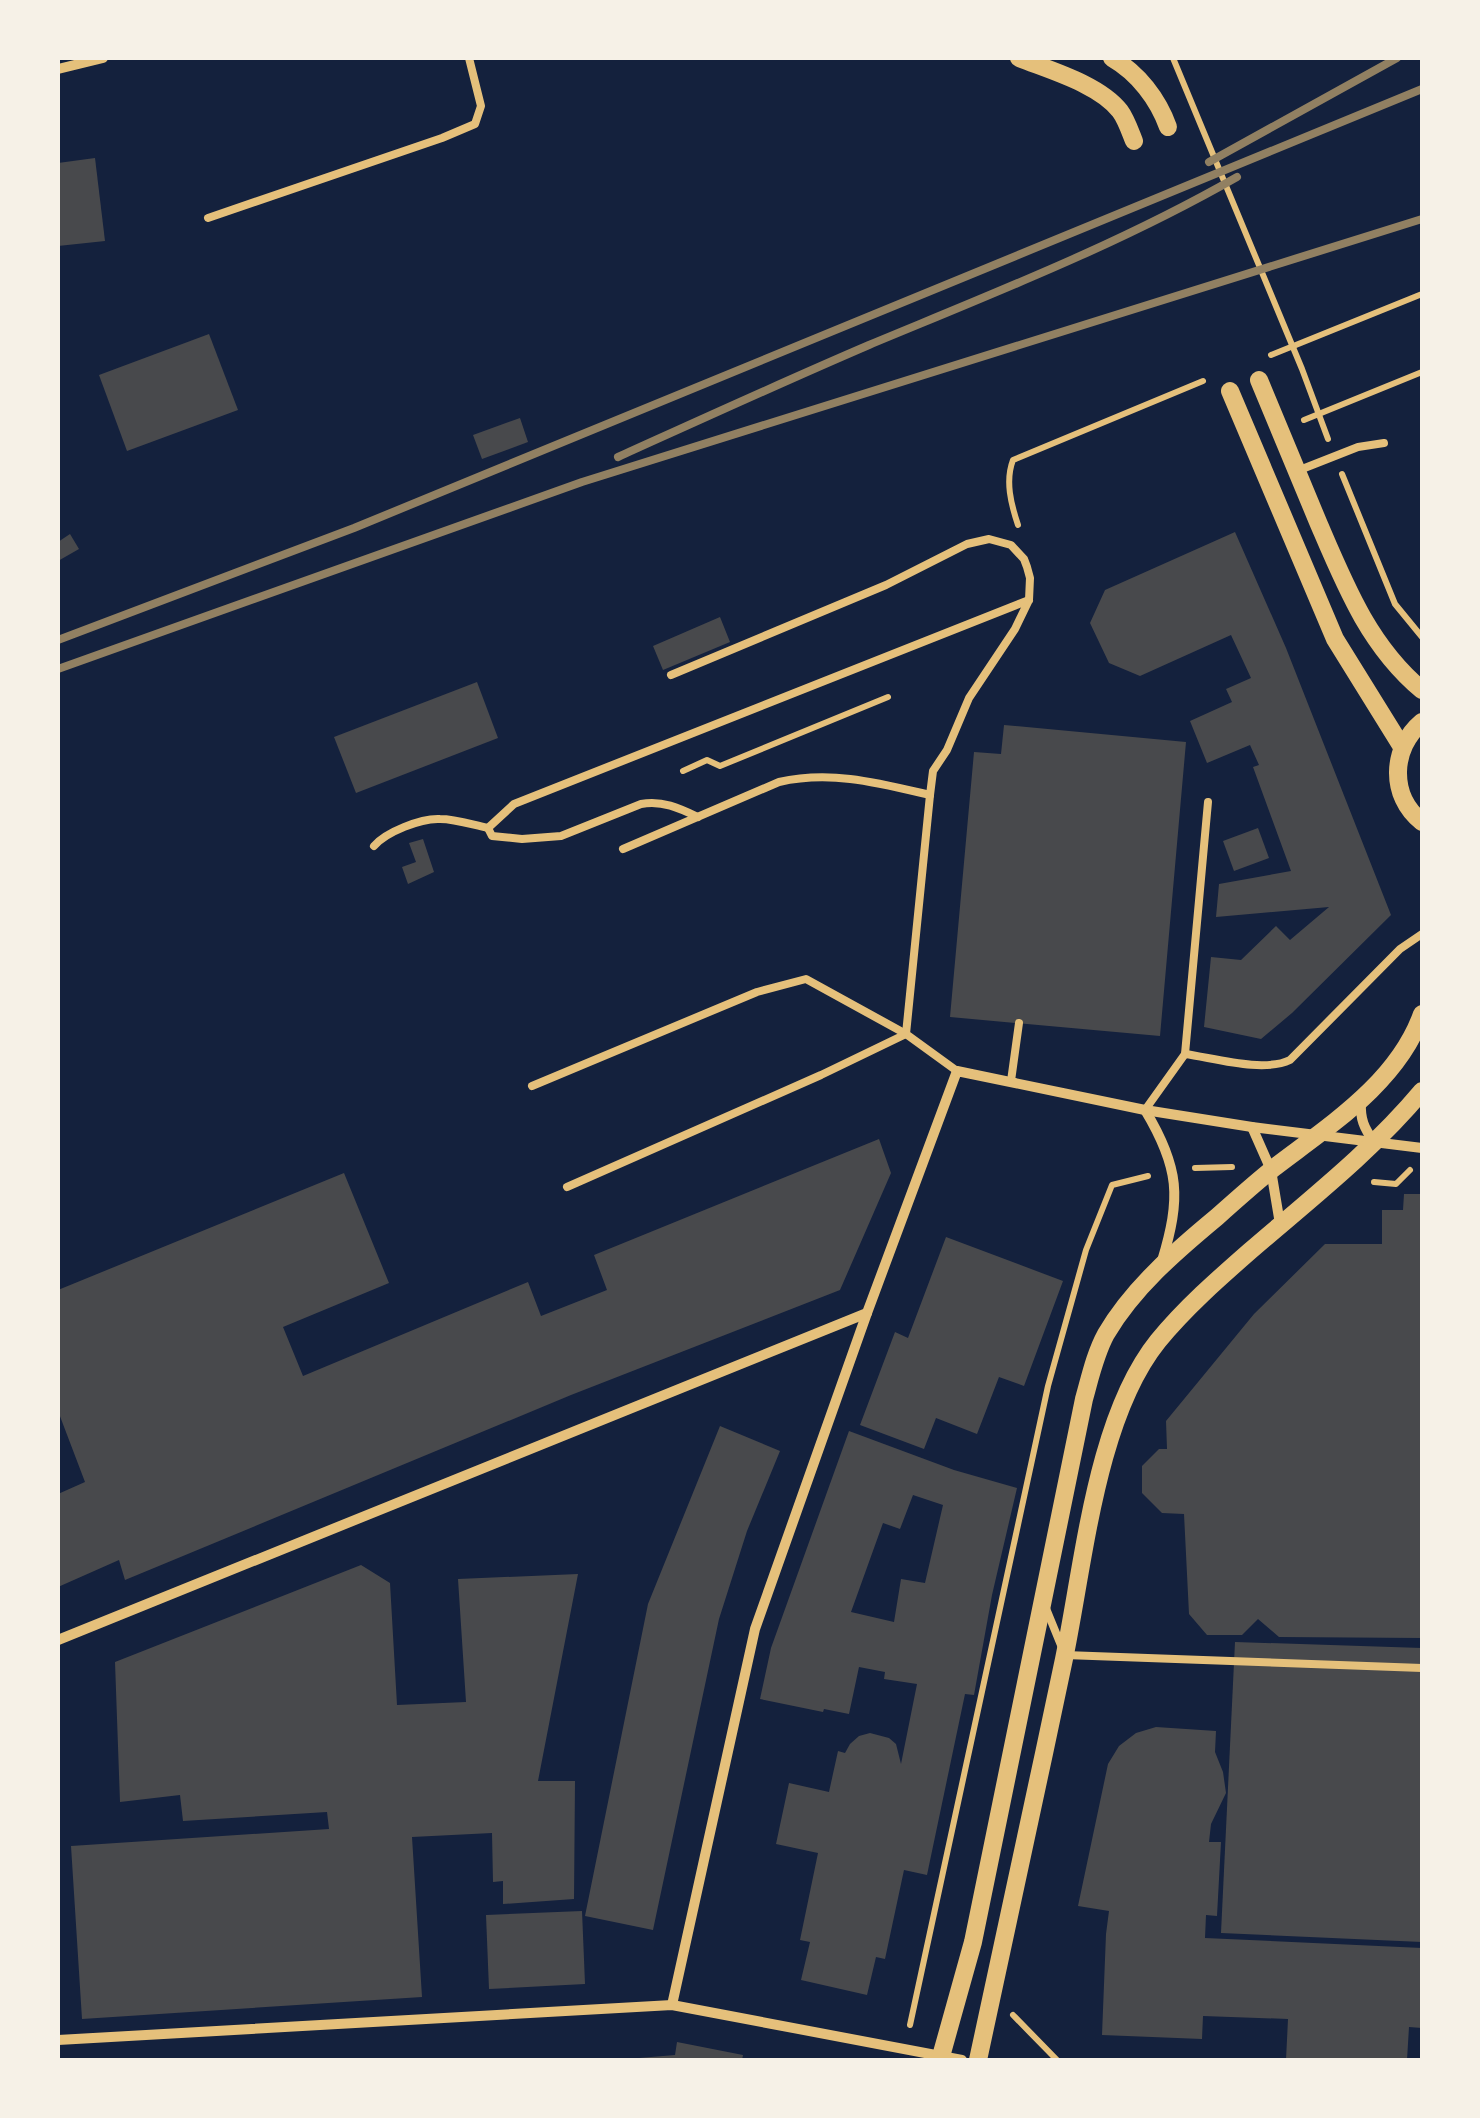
<svg xmlns="http://www.w3.org/2000/svg" width="1480" height="2118" font-family="Barlow,sans-serif">
	<style>
		.building { fill: #48494c; fill-rule: evenodd }
		.lines { fill: none; stroke-linecap: round; stroke-linejoin: round }
		.path { stroke: #e5c07b; stroke-width: 6 }
		.service { stroke: #e5c07b; stroke-width: 8 }
		.minor { stroke: #e5c07b; stroke-width: 10 }
		.tertiary { stroke: #e5c07b; stroke-width: 18 }
		.rail { stroke: #918062; stroke-width: 8 }
	</style>
	<rect width="100%" height="100%" fill="#14213d"/>
	<!-- building -->
	<g class="building">
		<polygon points="95,158 105,241 58,246 58,163"/>
		<polygon points="209,334 238,410 127,451 99,375"/>
		<polygon points="520,418 528,442 482,459 473,435"/>
		<polygon points="1235,532 1286,648 1391,915 1292,1013 1261,1039 1204,1027 1211,957 1241,960 1276,926 1290,940 1329,907 1216,917 1219,884 1291,871 1253,767 1259,765 1250,745 1207,763 1190,721 1232,702 1226,689 1251,678 1231,635 1140,676 1109,663 1090,623 1105,590"/>
		<polygon points="70,534 79,549 58,561 58,542"/>
		<polygon points="720,617 730,642 663,670 653,646"/>
		<polygon points="477,682 498,738 356,793 334,737"/>
		<polygon points="1004,725 1186,742 1160,1036 950,1017 974,752 1001,754"/>
		<polygon points="1258,828 1269,858 1234,871 1223,841"/>
		<polygon points="423,839 434,872 408,884 402,867 416,862 409,843"/>
		<polygon points="879,1139 891,1173 840,1290 571,1395 125,1580 119,1560 58,1587 58,1494 85,1482 58,1411 58,1290 344,1173 389,1283 283,1327 303,1376 528,1282 541,1316 607,1290 594,1255"/>
		<polygon points="1404,1194 1422,1194 1422,1638 1279,1637 1258,1619 1242,1635 1207,1635 1189,1614 1184,1514 1162,1513 1142,1493 1142,1466 1159,1449 1167,1449 1166,1421 1254,1314 1325,1244 1382,1244 1382,1210 1403,1210"/>
		<polygon points="946,1237 1063,1281 1024,1386 999,1377 977,1434 936,1418 924,1449 860,1425 895,1332 908,1338"/>
		<polygon points="720,1426 780,1451 747,1531 719,1619 653,1930 585,1916 648,1604"/>
		<path d="M 849,1431 L 954,1470 L 1017,1488 L 992,1595 L 974,1695 L 965,1694 L 927,1875 L 904,1870 L 885,1959 L 876,1957 L 867,1995 L 801,1980 L 810,1942 L 800,1940 L 818,1853 L 776,1844 L 789,1783 L 829,1792 L 838,1751 L 845,1753 L 850,1744 L 859,1736 L 870,1733 L 889,1738 L 896,1744 L 901,1764 L 917,1684 L 884,1679 L 885,1672 L 859,1667 L 849,1714 L 824,1709 L 823,1712 L 760,1699 L 771,1648 ZM 913,1495 L 943,1505 L 925,1583 L 901,1579 L 894,1622 L 851,1612 L 883,1523 L 900,1529 Z"/>
		<polygon points="361,1565 390,1583 397,1705 466,1702 458,1579 578,1574 538,1781 575,1781 574,1899 503,1904 503,1881 493,1882 492,1833 412,1837 422,1997 82,2019 71,1846 329,1829 327,1812 183,1821 180,1795 120,1802 115,1662"/>
		<polygon points="1235,1642 1422,1648 1422,1942 1221,1933"/>
		<polygon points="1156,1727 1216,1731 1215,1752 1223,1772 1226,1793 1211,1824 1209,1842 1221,1842 1217,1916 1206,1915 1205,1938 1422,1948 1422,2028 1409,2027 1407,2060 1286,2060 1288,2019 1203,2016 1202,2039 1102,2035 1106,1934 1109,1911 1078,1906 1108,1764 1119,1746 1136,1733"/>
		<polygon points="582,1911 585,1984 489,1989 486,1915"/>
		<polygon points="677,2042 743,2055 742,2060 639,2060 639,2058 675,2055"/>
	</g>
	<g class="lines">
		<!-- path -->
		<g class="path">
			<polyline points="1173,58 1302,369 1328,439"/>
			<polyline points="1271,355 1422,294"/>
			<polyline points="1304,420 1422,372"/>
			<polyline points="1342,474 1395,604 1422,637"/>
			<path d="M 1018,525 C 1011,504 1005,481 1013,460 L 1203,381"/>
			<polyline points="683,771 707,760 720,766 888,697"/>
			<polyline points="1195,1168 1232,1167"/>
			<polyline points="1374,1182 1396,1184 1410,1170"/>
			<polyline points="1013,2015 1057,2060"/>
			<polyline points="910,2025 1048,1386 1086,1250 1112,1185 1148,1176"/>
		</g>
		<!-- service -->
		<g class="service">
			<polyline points="208,218 442,138 475,124 481,106 469,58"/>
			<polyline points="1297,471 1358,447 1384,443"/>
			<polyline points="671,675 886,585 967,544 989,539 1011,545 1024,559 1027,567 1030,578 1029,600 1015,629 969,698 947,750 933,771 930,795 906,1034 957,1071"/>
			<path d="M 698,817 C 679,808 662,800 641,804 L 561,836 L 522,839 L 492,836 L 488,828 L 514,804 L 1029,600"/>
			<path d="M 374,846 C 386,832 421,818 440,819 C 456,819 473,825 488,828"/>
			<path d="M 623,849 L 779,782 C 831,770 879,783 930,795"/>
			<path d="M 1185,1054 C 1214,1058 1263,1073 1290,1060 L 1400,949 L 1422,934"/>
			<polyline points="1011,1081 1019,1023"/>
			<polyline points="532,1086 757,992 806,979 906,1034"/>
			<polyline points="1145,1110 1185,1054 1208,802"/>
			<polyline points="567,1187 821,1075 906,1034"/>
			<polyline points="1045,1606 1065,1655 1422,1668"/>
		</g>
		<!-- minor -->
		<g class="minor">
			<polyline points="58,69 103,58"/>
			<path d="M 1361,1102 C 1360,1119 1364,1128 1374,1142"/>
			<path d="M 1145,1110 C 1180,1168 1181,1198 1162,1261"/>
			<polyline points="1252,1127 1271,1170 1280,1224"/>
			<polyline points="58,1640 867,1313"/>
			<polyline points="672,2005 755,1629 867,1313 957,1071 1145,1110 1252,1127 1422,1148"/>
			<polyline points="58,2040 672,2005 962,2060"/>
		</g>
		<!-- tertiary -->
		<g class="tertiary">
			<path d="M 1019,58 C 1049,70 1099,84 1120,111 C 1126,119 1130,131 1134,141"/>
			<path d="M 1112,58 C 1138,73 1158,99 1168,127"/>
			<path d="M 1259,380 C 1279,427 1298,475 1318,522 C 1345,585 1369,646 1422,690"/>
			<polyline points="1230,391 1335,639 1402,747"/>
			<path d="M 1422,722 C 1391,748 1389,796 1422,822"/>
			<path d="M 940,2060 L 973,1942 L 1084,1399 C 1090,1378 1095,1354 1106,1334 C 1133,1288 1176,1251 1217,1217 C 1236,1200 1255,1183 1275,1167 C 1330,1125 1398,1082 1422,1014"/>
			<path d="M 978,2060 C 1006,1927 1036,1793 1064,1659 C 1084,1563 1096,1418 1158,1341 C 1185,1308 1218,1279 1250,1251 C 1309,1200 1372,1151 1422,1091"/>
		</g>
		<!-- rail -->
		<g class="rail">
			<polyline points="1209,162 1397,58"/>
			<path d="M 618,457 C 702,419 785,381 869,345 C 994,293 1120,244 1237,177"/>
			<polyline points="58,640 354,528 1422,89"/>
			<polyline points="58,669 582,482 1422,219"/>
		</g>
	</g>
	<!-- border -->
	<rect width="1480" height="2118" fill="none" stroke="#f6f1e7" stroke-width="120"/>
</svg>
